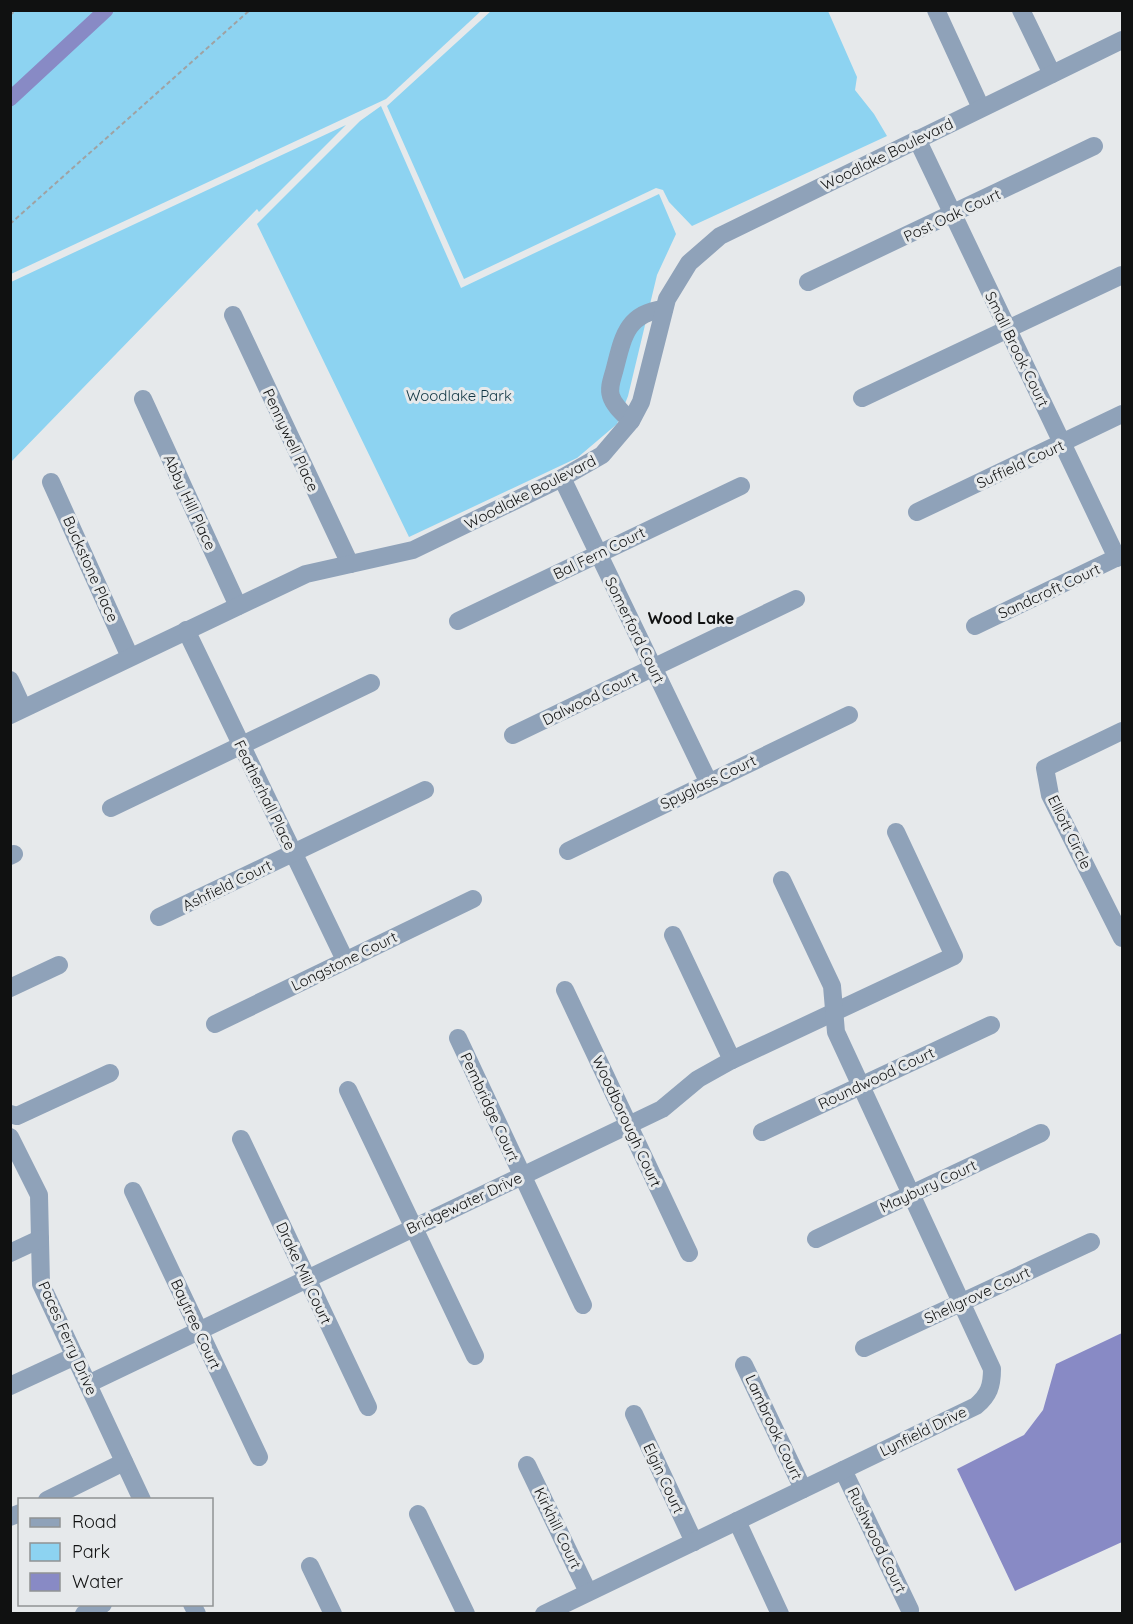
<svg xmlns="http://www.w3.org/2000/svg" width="1133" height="1624" font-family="Quicksand,sans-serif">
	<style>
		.green { fill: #8dd3f1 }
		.water { fill: #888ac5 }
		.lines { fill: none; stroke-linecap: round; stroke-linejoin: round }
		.canal { stroke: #888ac5; stroke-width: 15 }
		.path { stroke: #9fa2a3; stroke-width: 2; stroke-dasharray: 4.5 3; stroke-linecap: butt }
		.minor { stroke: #8fa2b9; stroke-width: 18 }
		.labels { text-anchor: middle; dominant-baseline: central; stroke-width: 6; stroke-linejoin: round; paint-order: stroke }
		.street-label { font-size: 15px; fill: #101111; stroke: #e6e9eb }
		.park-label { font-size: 15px; fill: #0f3441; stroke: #e6e9eb }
		.neighbourhood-label { font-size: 16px; font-weight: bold; fill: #101111; stroke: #e6e9eb }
	</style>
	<rect width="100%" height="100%" fill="#e6e9eb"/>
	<!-- green -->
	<g class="green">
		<polygon points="10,11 11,10 481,11 386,99 11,274"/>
		<polygon points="491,11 828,11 857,77 855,90 874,114 887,136 692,226 669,202 663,190 656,188 464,279 387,106"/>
		<polygon points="381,106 461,288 659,194 676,234 657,275 628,396 617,424 577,458 409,537 257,224 360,121"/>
		<polygon points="346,125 259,212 257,209 11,462 11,282"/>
	</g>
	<!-- water -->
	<polygon class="water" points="1122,1333 1122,1542 1015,1591 957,1469 1024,1435 1043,1410 1056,1364"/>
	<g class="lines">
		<!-- canal -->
		<polyline class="canal" points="10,99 106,10"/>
		<!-- path -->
		<g class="path">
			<polyline points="10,15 16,10"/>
			<polyline points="10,224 250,10"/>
		</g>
		<!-- minor -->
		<g class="minor">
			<polyline points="936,10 981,108"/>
			<polyline points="1021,10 1052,74"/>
			<polyline points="917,139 1117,558"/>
			<polyline points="808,282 1094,146"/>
			<polyline points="233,315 350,564"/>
			<polyline points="862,398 1122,275"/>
			<polyline points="143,399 238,606"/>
			<path d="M 631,421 C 624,414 614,406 611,396 C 608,387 613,377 615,368 C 623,337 627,313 664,309"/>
			<polyline points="562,478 708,781"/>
			<polyline points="51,482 130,657"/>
			<polyline points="917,512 1122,414"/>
			<polyline points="458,621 741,486"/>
			<polyline points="975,626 1122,555"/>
			<polyline points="186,630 345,960"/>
			<polyline points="10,680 23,708"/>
			<polyline points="10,715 306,574 413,550 562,478 602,455 631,421 641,402 667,299 689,263 720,236 1122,40"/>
			<polyline points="1122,731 1045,768 1050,795 1122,938"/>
			<polyline points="513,735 796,599"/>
			<polyline points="111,808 371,683"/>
			<polyline points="568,851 849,715"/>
			<polyline points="10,856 14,854"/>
			<polyline points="159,917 425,790"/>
			<polyline points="673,935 732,1060"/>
			<polyline points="10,988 59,965"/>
			<polyline points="565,990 689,1253"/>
			<polyline points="215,1024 473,899"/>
			<polyline points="458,1038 583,1305"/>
			<polyline points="348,1090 475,1356"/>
			<polyline points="10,1114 17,1116 110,1073"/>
			<polyline points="762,1132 991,1025"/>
			<polyline points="10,1137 39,1195 41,1284 142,1500"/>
			<polyline points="241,1139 368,1407"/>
			<polyline points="133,1191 259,1457"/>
			<polyline points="816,1239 1041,1133"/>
			<polyline points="10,1253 40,1239"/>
			<polyline points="864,1348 1091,1242"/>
			<polyline points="744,1365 803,1489"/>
			<polyline points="88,1384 662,1109 698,1079 732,1060 954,956 896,832"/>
			<polyline points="10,1386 75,1356"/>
			<polyline points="634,1414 694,1542"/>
			<polyline points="527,1465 588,1592"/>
			<polyline points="843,1470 910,1610"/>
			<polyline points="47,1500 124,1462"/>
			<polyline points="418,1514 466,1614"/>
			<polyline points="10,1517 20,1513"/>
			<polyline points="737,1521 780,1614"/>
			<polyline points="310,1566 333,1614"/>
			<polyline points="192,1604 197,1614"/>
			<polyline points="84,1614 103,1604"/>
			<path d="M 544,1614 L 976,1406 C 989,1395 992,1386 992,1369 L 836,1032 L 832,986 L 782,880"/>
		</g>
	</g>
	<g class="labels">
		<!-- street labels -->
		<g class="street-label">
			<text transform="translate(887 154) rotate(-26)">Woodlake Boulevard</text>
			<text transform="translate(952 215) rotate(-25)">Post Oak Court</text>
			<text transform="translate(1017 349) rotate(64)">Small Brook Court</text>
			<text transform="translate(291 440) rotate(65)">Pennywell Place</text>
			<text transform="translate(1020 464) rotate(-25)">Suffield Court</text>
			<text transform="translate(530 492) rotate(-27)">Woodlake Boulevard</text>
			<text transform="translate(190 502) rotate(65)">Abby Hill Place</text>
			<text transform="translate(599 553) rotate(-26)">Bal Fern Court</text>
			<text transform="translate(91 569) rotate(66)">Buckstone Place</text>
			<text transform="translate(1049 591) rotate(-25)">Sandcroft Court</text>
			<text transform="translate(635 630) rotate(64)">Somerford Court</text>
			<text transform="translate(590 698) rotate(-26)">Dalwood Court</text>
			<text transform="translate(708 782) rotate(-26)">Spyglass Court</text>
			<text transform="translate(265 795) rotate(64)">Featherhall Place</text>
			<text transform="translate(1070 832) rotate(64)">Elliott Circle</text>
			<text transform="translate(227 885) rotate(-26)">Ashfield Court</text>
			<text transform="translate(344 961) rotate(-26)">Longstone Court</text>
			<text transform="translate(876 1078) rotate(-25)">Roundwood Court</text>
			<text transform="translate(490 1107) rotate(65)">Pembridge Court</text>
			<text transform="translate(627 1121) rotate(65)">Woodborough Court</text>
			<text transform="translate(928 1186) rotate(-25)">Maybury Court</text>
			<text transform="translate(464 1203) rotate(-25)">Bridgewater Drive</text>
			<text transform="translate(304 1273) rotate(65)">Drake Mill Court</text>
			<text transform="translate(977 1295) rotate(-25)">Shellgrove Court</text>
			<text transform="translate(196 1324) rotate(65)">Baytree Court</text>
			<text transform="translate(68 1338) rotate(66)">Paces Ferry Drive</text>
			<text transform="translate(774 1427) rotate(65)">Lambrook Court</text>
			<text transform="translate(923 1431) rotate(-26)">Lynfield Drive</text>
			<text transform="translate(664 1478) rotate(65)">Elgin Court</text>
			<text transform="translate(558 1528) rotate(64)">Kirkhill Court</text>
			<text transform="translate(877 1540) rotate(64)">Rushwood Court</text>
		</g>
		<!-- park labels -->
		<g class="park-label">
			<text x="459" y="395">Woodlake Park</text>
		</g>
		<!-- neighbourhood labels -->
		<g class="neighbourhood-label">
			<text x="691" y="618">Wood Lake</text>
		</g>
	</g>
	<!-- border -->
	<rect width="1133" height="1624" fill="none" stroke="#101111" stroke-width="24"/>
	<!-- legend -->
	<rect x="18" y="1498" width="195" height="108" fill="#e6e9eb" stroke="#909394" stroke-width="1.5"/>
	<rect x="30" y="1518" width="30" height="9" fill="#8fa2b9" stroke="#909394" stroke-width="1.5"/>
	<text x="72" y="1528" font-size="18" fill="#101111">Road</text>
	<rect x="30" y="1543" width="30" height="18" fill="#8dd3f1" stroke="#909394" stroke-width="1.5"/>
	<text x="72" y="1558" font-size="18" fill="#101111">Park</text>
	<rect x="30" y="1573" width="30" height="18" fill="#888ac5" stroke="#909394" stroke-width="1.5"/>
	<text x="72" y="1588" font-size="18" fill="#101111">Water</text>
</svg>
